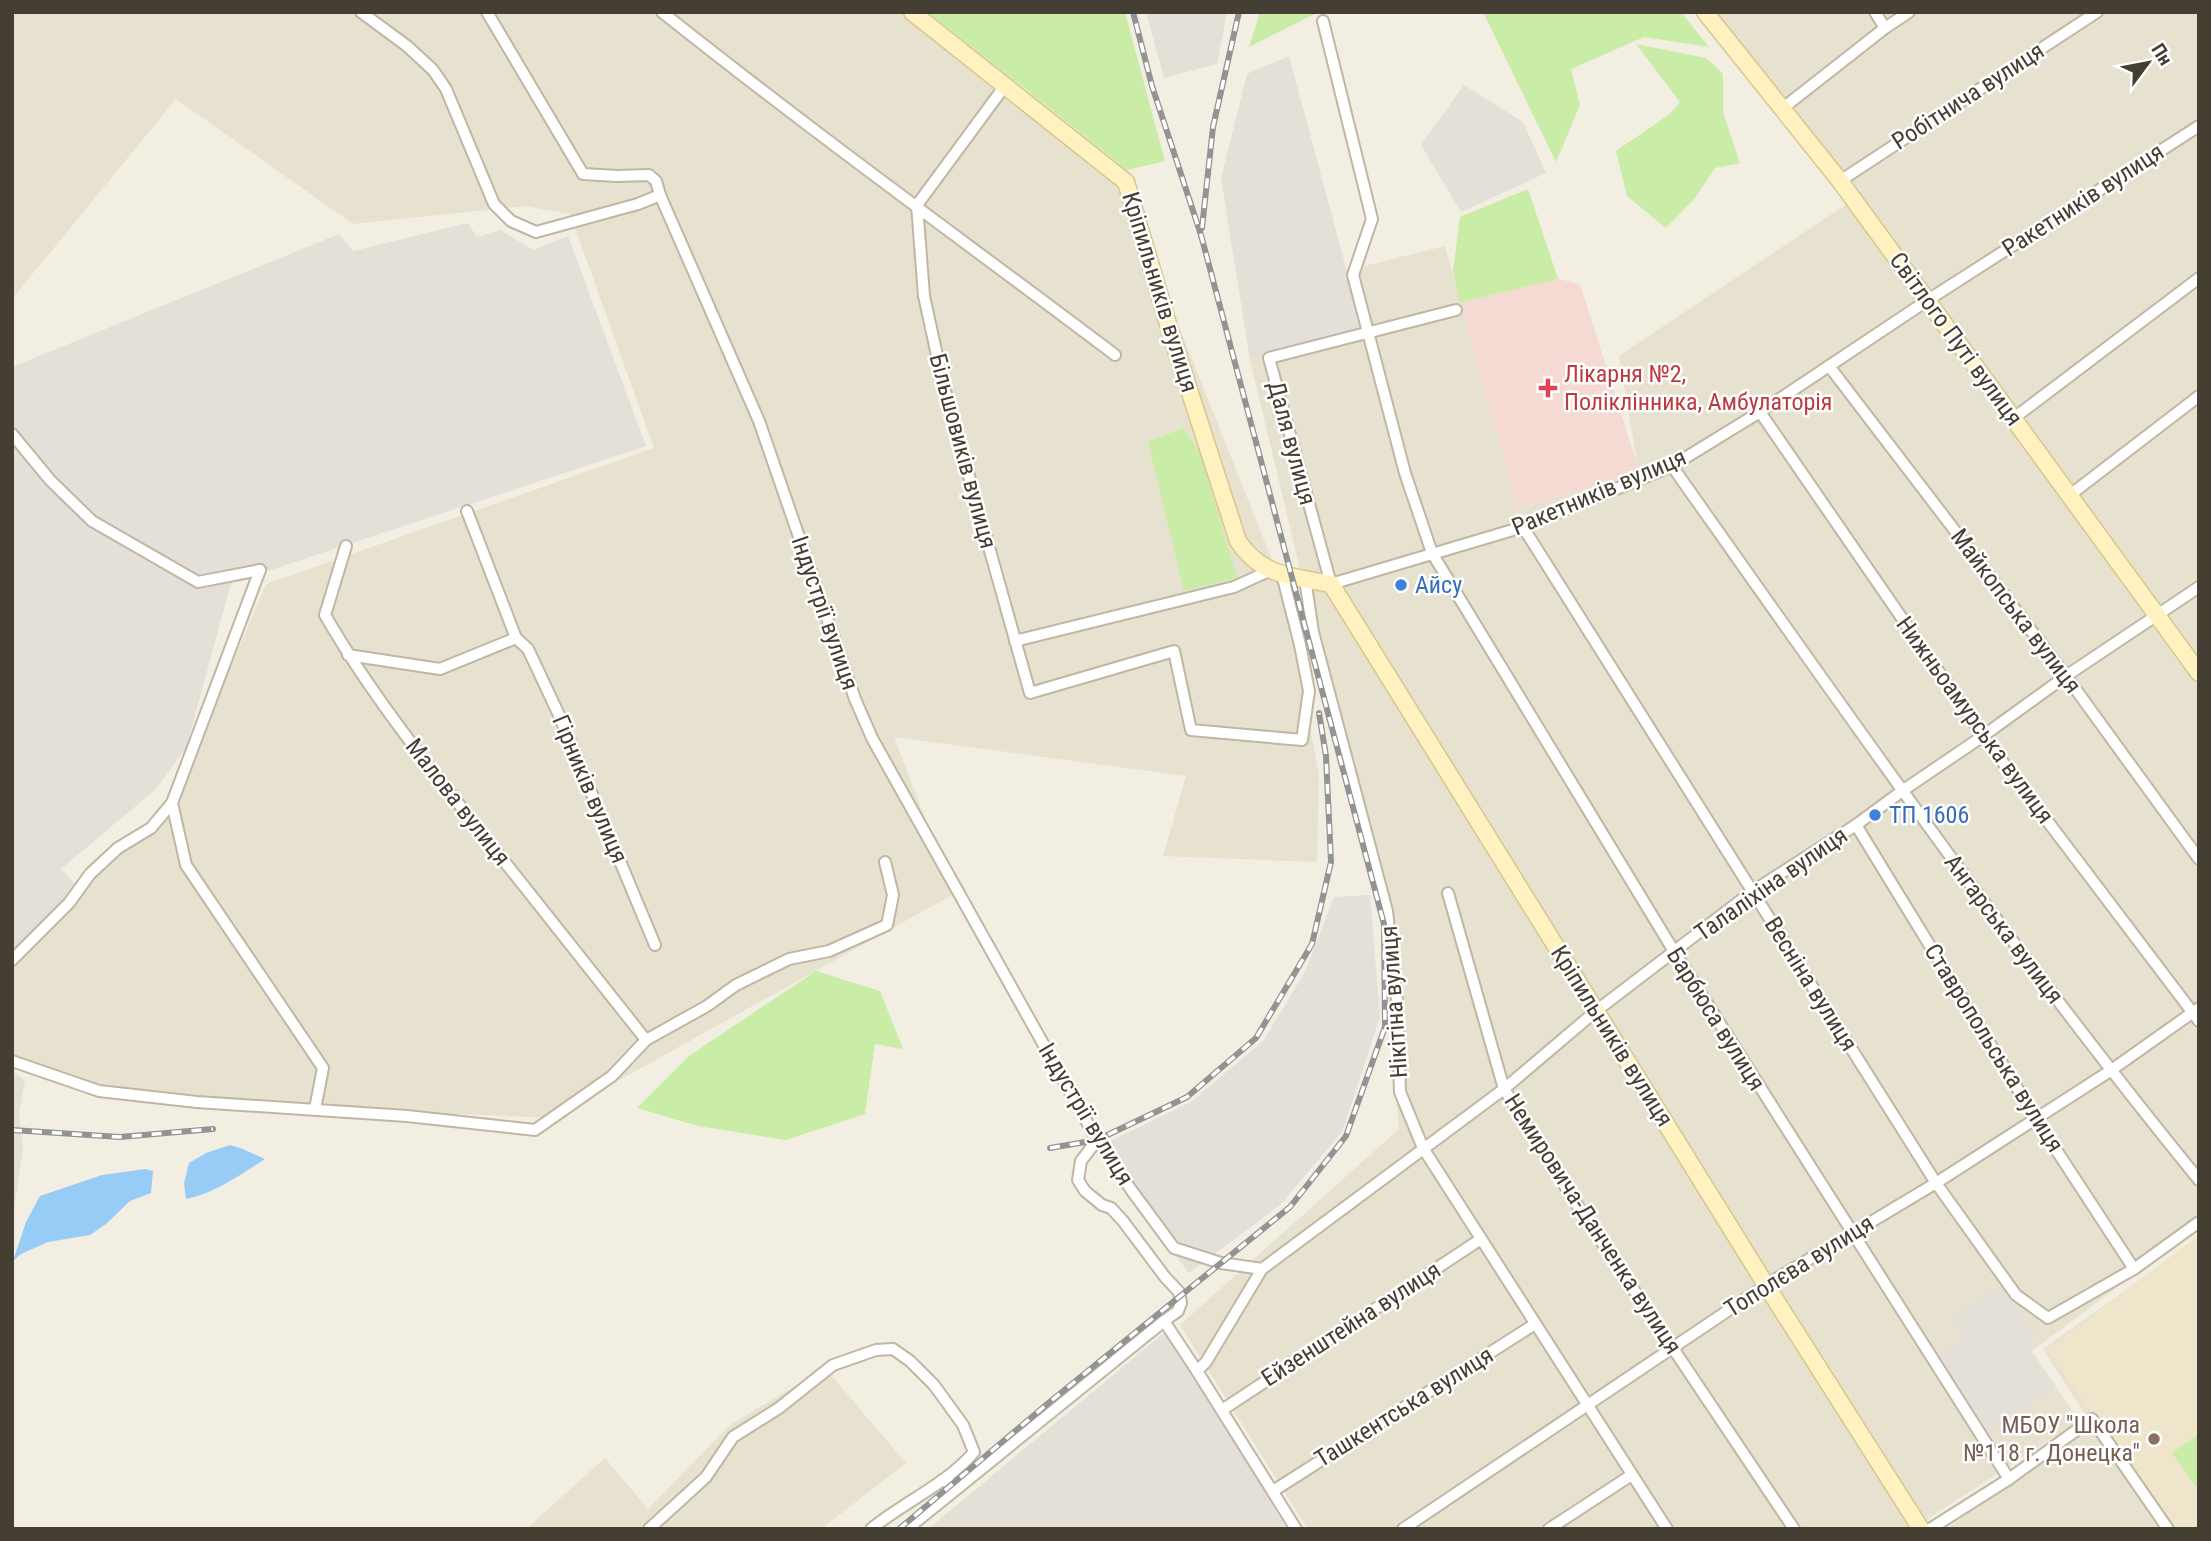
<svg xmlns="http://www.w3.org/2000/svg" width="2211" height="1541" font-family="'Roboto Condensed',sans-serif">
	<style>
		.residential { fill: #e7e1cf }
		.industrial { fill: #e4dfd7 }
		.education { fill: #eee5ca }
		.medical { fill: #f5d9d3 }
		.green { fill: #c9eca6 }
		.water { fill: #97ccf7 }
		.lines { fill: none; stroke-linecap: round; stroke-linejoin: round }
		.street-casing { stroke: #bfb7a4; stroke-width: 14 }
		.secondary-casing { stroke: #d7c78c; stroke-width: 19 }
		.street { stroke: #fff; stroke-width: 10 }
		.secondary { stroke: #fff2c0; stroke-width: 16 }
		.rail-casing { stroke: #939393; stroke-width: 6 }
		.rail { stroke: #fff; stroke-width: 3.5; stroke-dasharray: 10; stroke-linecap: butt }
		.health-dot { fill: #e0444e; stroke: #fff; stroke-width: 2.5 }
		.shop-dot { fill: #3f7fe0; stroke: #fff; stroke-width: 2.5 }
		.education-dot { fill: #8d6e63; stroke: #fff; stroke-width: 2.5 }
		.labels { text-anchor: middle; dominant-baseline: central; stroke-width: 5; stroke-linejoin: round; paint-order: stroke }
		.street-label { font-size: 24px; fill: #453e32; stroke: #fff }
		.health-label { font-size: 24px; fill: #be3a42; stroke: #fff; text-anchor: start }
		.shop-label { font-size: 24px; fill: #366cbe; stroke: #fff; text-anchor: start }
		.education-label { font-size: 24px; fill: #785e54; stroke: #fff; text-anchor: end }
	</style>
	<rect width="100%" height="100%" fill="#f3eee2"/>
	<!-- residential -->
	<g class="residential">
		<polygon points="12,12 920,12 1117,171 1286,595 1319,776 1317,862 1163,856 1186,776 894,737 954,894 551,1118 104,1098 12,1067 12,968 119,844 166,820 266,584 654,448 570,214 525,206 353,224 176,99 12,299"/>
		<polygon points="1713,12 2199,12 2199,662 2070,482 1840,171"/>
		<polygon points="1847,204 2146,611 2199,686 2199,1226 2032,1351 2079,1421 1912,1529 1308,1529 1180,1325 1399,1129 1380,905 1250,360 1363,331 1348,270 1445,246 1519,508 1639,473 1619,356"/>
		<polygon points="2199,1238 2199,1529 1946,1529 2092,1425 2043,1349"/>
		<polygon points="825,1368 906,1463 821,1529 526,1529 605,1458 648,1509 730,1425"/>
	</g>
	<!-- industrial -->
	<g class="industrial">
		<polygon points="1146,12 1227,12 1217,64 1164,78"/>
		<polygon points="1289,56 1363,331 1250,360 1221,178 1247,74"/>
		<polygon points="1464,85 1523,122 1546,173 1461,212 1421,145"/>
		<polygon points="468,223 477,237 500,230 533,250 568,236 646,446 231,583 186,748 156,789 61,869 78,887 12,971 12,367 339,234 353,251"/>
		<polygon points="1370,895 1380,1017 1342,1132 1280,1205 1189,1273 1094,1149 1191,1102 1264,1040 1305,972 1334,897"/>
		<polygon points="12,1071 25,1081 19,1113 23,1148 12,1223"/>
		<polygon points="2000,1286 2037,1334 2029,1349 2055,1388 1984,1437 1934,1357 1964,1337 1951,1315"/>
		<polygon points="1165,1332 1287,1529 928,1529"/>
	</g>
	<!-- education -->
	<polygon class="education" points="2199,1235 2199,1529 2171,1529 2047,1350"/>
	<!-- medical -->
	<polygon class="medical" points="1558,279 1580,284 1640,473 1518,508 1460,303"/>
	<!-- green -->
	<g class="green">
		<polygon points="928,12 1125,12 1165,161 1127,170"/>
		<polygon points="1260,12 1319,12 1249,47"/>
		<polygon points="1483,12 1681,12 1709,47 1644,37 1571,69 1580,105 1556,162"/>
		<polygon points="1636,44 1706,58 1723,74 1723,112 1740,163 1715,168 1695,198 1666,228 1627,196 1616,151 1670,114 1680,102"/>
		<polygon points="1528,189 1558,279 1460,303 1453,271 1460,217"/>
		<polygon points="1184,428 1200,454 1237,578 1184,591 1148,442"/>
		<polygon points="816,971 880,991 903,1049 875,1044 865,1114 786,1140 698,1126 637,1108 689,1056"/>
		<polygon points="2199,1434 2199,1490 2172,1453"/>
	</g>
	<!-- water -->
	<g class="water">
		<path d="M 230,1145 L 243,1149 L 265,1159 C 241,1174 214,1194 186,1199 L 184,1183 L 189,1163 L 206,1153 Z"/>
		<polygon points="145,1169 153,1171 151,1193 130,1201 106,1224 90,1235 48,1242 21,1254 13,1261 26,1222 40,1196 102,1175"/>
	</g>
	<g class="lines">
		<defs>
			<g id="street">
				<polyline points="361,12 407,46 433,70 446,89 494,204 511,221 536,232 638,204 660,195"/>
				<polyline points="487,12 583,174 617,176 649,175 656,181 660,195 759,421 855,699 872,738 1097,1140 1132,1191 1174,1248 1221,1263 1262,1269"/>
				<path d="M 662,12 C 810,130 964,241 1115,355"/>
				<polyline points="1875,12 1885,28"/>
				<polyline points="1323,21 1372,219 1353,275 1405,473 1432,553 1675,953 2009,1479"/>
				<polyline points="1004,87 917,205 924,296 944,387 1030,693 1174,651 1191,730 1302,740 1309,691 1300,645 1282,574"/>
				<polyline points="1783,108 1885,28 1909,12"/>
				<polyline points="1840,181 2097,12"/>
				<polyline points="1456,310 1269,358 1331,584 1523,527 1672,466 1760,412 1928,300 2199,126"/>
				<polyline points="1829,366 2066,676 2199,859"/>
				<polyline points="1760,412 1983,736 2199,1021"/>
				<polyline points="2014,418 2199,278"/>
				<polyline points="12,434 50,480 92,521 198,582 260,570"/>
				<path d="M 1672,466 C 1843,708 2012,951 2199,1180"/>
				<polyline points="2070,495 2199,396"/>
				<polyline points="467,511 516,638 528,649 559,715 655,945"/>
				<polyline points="1523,527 1936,1183 2016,1295 2048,1318 2134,1269 2199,1222"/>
				<path d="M 346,546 L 325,615 C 369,691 422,758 477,827 C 533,898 589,969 646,1040"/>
				<polyline points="260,570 172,803 186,865 323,1068 315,1109"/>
				<polyline points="1305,579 1313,632 1387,911 1397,1000 1400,1092 1423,1148 1667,1529"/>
				<polyline points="1015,641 1234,587 1269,571"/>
				<polyline points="348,655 440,669 516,638"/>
				<polyline points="1856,825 2036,1119 2134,1269"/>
				<polyline points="1448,893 1504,1089 1577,1205 1794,1529"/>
				<polyline points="12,960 69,903 90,874 118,848 151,828 172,803"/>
				<polyline points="12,1061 99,1091 197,1102 407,1116 535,1130 612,1076 646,1040 707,1006 736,985 789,959 829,951 887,925 893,895 885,862"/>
				<polyline points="1097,1140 1081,1161 1078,1180 1085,1191 1102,1205 1111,1208 1123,1221 1165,1277 1179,1292 1181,1303 1178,1311 1164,1321"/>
				<polyline points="1222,1410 1481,1239"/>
				<polyline points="942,1480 959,1487 1164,1321 1197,1371"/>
				<polyline points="1273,1491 1535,1324"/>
				<path d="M 649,1529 L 706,1477 L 733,1437 L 779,1408 L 833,1365 L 876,1350 L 893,1349 L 910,1361 L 934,1385 L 963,1425 L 974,1452 C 947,1484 904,1502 871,1529"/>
				<polyline points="907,1529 959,1487"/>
				<polyline points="1296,1529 1197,1371 1206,1362 1262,1269 1504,1089 1596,1011 1753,891 1856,825 1902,791 1983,736 2066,676 2199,587"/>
				<polyline points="1403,1529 1766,1285 1936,1183 2110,1071 2199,1008"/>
				<polyline points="1549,1529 1630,1476"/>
				<polyline points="1930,1529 2009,1479 2092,1419 2168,1529"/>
			</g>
			<g id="secondary">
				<path d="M 912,12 L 1126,182 L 1171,334 L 1238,541 C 1262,577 1292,576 1331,584 L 1766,1285 L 1921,1529"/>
				<polyline points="1705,12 1840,181 2199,673"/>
			</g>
		</defs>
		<!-- street casing -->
		<use href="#street" class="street-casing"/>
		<!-- secondary casing -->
		<use href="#secondary" class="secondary-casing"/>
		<!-- street -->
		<use href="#street" class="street"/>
		<!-- secondary -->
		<use href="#secondary" class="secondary"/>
		<defs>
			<g id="rail">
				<polyline points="1202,228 1213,127 1239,12"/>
				<polyline points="12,1130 120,1137 213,1129"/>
				<polyline points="1050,1148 1097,1140 1187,1097 1256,1038 1312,944 1331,862 1326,756 1319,713"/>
				<polyline points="899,1529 1046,1405 1290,1207 1346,1136 1385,1027 1384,924 1201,235 1152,86 1133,12"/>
			</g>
		</defs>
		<!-- rail casing -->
		<use href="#rail" class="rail-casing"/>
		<!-- rail -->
		<use href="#rail" class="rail"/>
	</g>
	<!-- markers -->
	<path class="health-dot" d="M1544.5 377.5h7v7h7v7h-7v7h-7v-7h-7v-7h7z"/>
	<g class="shop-dot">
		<circle cx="1401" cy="585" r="7"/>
		<circle cx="1875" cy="815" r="7"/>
	</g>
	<circle class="education-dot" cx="2154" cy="1439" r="7"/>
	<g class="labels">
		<!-- street labels -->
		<g class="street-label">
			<text transform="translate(1968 96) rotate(-33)">Робітнича вулиця</text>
			<text transform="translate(2083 200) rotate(-33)">Ракетників вулиця</text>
			<text transform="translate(1160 292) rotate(73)">Кріпильників вулиця</text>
			<text transform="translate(1956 339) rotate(54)">Світлого Путі вулиця</text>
			<text transform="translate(1292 443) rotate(75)">Даля вулиця</text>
			<text transform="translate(963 451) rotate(75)">Більшовиків вулиця</text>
			<text transform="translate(1599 492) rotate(-23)">Ракетників вулиця</text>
			<text transform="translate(2016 611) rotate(53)">Майкопська вулиця</text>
			<text transform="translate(825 613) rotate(71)">Індустрії вулиця</text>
			<text transform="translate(1975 720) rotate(54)">Нижньоамурська вулиця</text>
			<text transform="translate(590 789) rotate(67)">Гірників вулиця</text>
			<text transform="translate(458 802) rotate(52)">Малова вулиця</text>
			<text transform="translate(1771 884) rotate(-35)">Талаліхіна вулиця</text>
			<text transform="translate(2004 929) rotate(53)">Ангарська вулиця</text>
			<text transform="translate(1811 984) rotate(58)">Весніна вулиця</text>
			<text transform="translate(1394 1002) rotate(-94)">Нікітіна вулиця</text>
			<text transform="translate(1716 1019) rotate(58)">Барбюса вулиця</text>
			<text transform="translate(1612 1036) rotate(58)">Кріпильників вулиця</text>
			<text transform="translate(1994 1048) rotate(58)">Ставропольська вулиця</text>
			<text transform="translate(1086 1114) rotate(59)">Індустрії вулиця</text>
			<text transform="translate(1593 1224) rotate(57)">Немировича-Данченка вулиця</text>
			<text transform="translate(1799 1266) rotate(-32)">Тополєва вулиця</text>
			<text transform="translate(1351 1324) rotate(-33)">Ейзенштейна вулиця</text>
			<text transform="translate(1404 1407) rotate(-32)">Ташкентська вулиця</text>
		</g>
		<!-- health labels -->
		<g class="health-label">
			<text x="1564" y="374">Лікарня №2,<tspan x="1564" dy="28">Поліклінника, Амбулаторія</tspan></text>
		</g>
		<!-- shop labels -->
		<g class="shop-label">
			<text x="1415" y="585">Айсу</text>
			<text x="1889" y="815">ТП 1606</text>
		</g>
		<!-- education labels -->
		<g class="education-label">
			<text x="2140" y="1425">МБОУ "Школа<tspan x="2140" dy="28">№118 г. Донецка"</tspan></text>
		</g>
	</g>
	<!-- border -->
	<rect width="2211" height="1541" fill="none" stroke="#453e32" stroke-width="28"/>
	<!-- north arrow -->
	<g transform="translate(2148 63) rotate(58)" stroke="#ffffff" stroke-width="5" paint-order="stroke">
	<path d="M0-5L12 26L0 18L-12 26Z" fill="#453e32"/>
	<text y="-10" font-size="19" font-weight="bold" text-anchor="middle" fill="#453e32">Пн</text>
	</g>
</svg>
